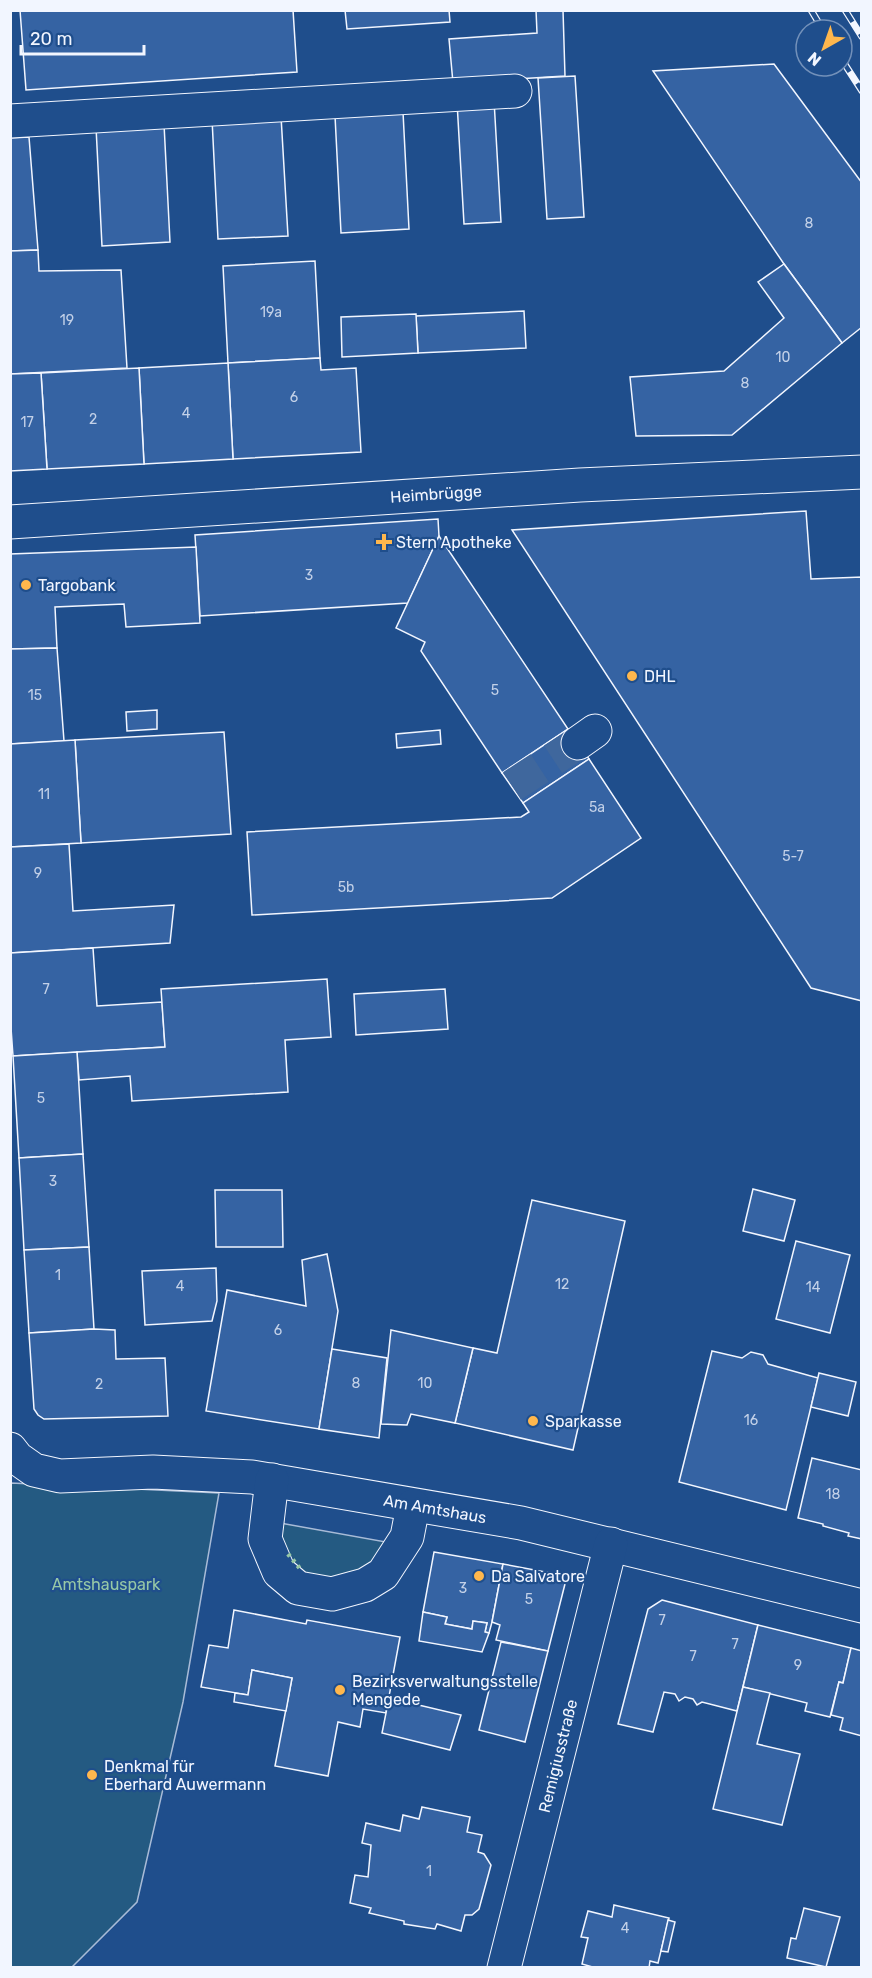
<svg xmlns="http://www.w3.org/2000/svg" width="872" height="1978" font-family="Rubik,sans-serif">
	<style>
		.green { fill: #245a82; stroke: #a8bbd7; stroke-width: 1.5 }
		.building { fill: #3563a3; stroke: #f2f6ff; stroke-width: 1.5 }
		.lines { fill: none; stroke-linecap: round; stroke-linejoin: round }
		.minor-tunnel { stroke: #3f679d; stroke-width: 33; stroke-dasharray: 33 16; stroke-linecap: butt }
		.minor-casing { stroke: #f2f6ff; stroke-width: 35 }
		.minor { stroke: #1f4e8c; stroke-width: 33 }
		.rail-casing { stroke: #f2f6ff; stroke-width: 7 }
		.rail { stroke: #1f4e8c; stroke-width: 4.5; stroke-dasharray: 14; stroke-linecap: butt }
		.hedge { stroke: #97c8a6; stroke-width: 4.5; stroke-dasharray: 3 4.5; stroke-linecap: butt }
		.poi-dot { fill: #ffb74d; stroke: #1f4e8c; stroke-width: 2 }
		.labels { text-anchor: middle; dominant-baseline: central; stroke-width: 4.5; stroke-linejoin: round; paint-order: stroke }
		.number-label { font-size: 14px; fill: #c3d1e8 }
		.street-label { font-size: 16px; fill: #f2f6ff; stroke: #1f4e8c }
		.poi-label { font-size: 16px; fill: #f2f6ff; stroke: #1f4e8c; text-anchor: start }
		.park-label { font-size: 16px; fill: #97c8a6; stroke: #1f4e8c }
	</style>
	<rect width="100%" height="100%" fill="#1f4e8c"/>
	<!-- green -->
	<g class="green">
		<polygon points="11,1483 219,1493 183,1702 137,1902 72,1967 11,1968"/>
		<path d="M 280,1523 L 386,1542 L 374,1565 L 343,1582 C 331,1579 317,1578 306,1573 C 289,1565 281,1540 280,1523 Z"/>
	</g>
	<!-- building -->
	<g class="building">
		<polygon points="20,10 293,10 297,72 26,90"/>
		<polygon points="345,10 449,10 450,22 347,29"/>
		<polygon points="536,10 563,10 565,76 453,83 449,39 537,33"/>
		<polygon points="774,64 862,183 862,327 842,343 784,264 653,71"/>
		<polygon points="575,76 584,217 547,219 538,78"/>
		<polygon points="494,100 501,222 464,224 457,102"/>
		<polygon points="403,112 409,229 341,233 335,116"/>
		<polygon points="281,116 288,236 218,239 212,119"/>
		<polygon points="164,124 170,242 102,246 96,127"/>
		<polygon points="29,137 38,250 10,251 10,138"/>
		<polygon points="38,250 39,271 121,270 127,368 10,374 10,251"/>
		<polygon points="315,261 320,358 228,363 223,266"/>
		<polygon points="784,264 842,343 732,435 636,436 630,377 724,371 784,318 758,282"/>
		<polygon points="524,311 526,348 418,353 416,316"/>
		<polygon points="416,314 418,353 342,357 341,317"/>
		<polygon points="320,358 321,370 356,368 361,452 233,459 228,363"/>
		<polygon points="228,363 233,459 144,464 139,368"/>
		<polygon points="139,368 144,464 47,469 41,373"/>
		<polygon points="41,373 47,469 10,471 10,374"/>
		<polygon points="806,511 811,579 862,577 862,1001 811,988 512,530"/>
		<polygon points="438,519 439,536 408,603 200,616 195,535"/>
		<polygon points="439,536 568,729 502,773 421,651 425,642 396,628"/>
		<polygon points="196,547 200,623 126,627 124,604 55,607 57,648 10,649 10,554"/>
		<polygon points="57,648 64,741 10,744 10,649"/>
		<polygon points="157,710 157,729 127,731 126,712"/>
		<polygon points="568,729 589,759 523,803 502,773"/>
		<polygon points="440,730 441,744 397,748 396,734"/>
		<polygon points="224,732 231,834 81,843 75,740"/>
		<polygon points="75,740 81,843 10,847 10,744"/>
		<polygon points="589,759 641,838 552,898 252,915 247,832 521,817 529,812 523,803"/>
		<polygon points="69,844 73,911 174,905 170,943 10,953 10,847"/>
		<polygon points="93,948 97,1006 162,1002 165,1047 13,1056 10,1014 10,953"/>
		<polygon points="327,979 331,1037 285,1040 288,1092 132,1101 130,1076 79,1080 77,1052 165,1047 161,989"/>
		<polygon points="445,989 448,1029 356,1035 354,994"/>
		<polygon points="77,1052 83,1154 19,1158 13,1056"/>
		<polygon points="83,1154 89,1247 24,1250 19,1158"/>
		<polygon points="753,1189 795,1200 784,1241 743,1231"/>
		<polygon points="215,1190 282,1190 283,1247 216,1247"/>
		<polygon points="532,1200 625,1221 573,1450 455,1423 473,1348 497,1353"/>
		<polygon points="796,1241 850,1255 830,1333 776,1319"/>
		<polygon points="89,1247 94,1329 29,1333 24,1250"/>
		<polygon points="327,1254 338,1311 319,1429 206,1411 227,1290 306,1306 302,1260"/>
		<polygon points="216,1268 217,1301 212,1321 145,1325 142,1271"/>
		<polygon points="94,1329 115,1330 116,1359 165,1358 168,1416 44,1419 38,1415 34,1409 29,1333"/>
		<polygon points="391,1330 473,1348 455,1423 411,1414 407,1425 381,1424"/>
		<polygon points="332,1349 387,1358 379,1438 319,1429"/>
		<polygon points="712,1351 742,1358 751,1352 763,1355 768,1364 818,1378 786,1510 679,1482"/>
		<polygon points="819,1373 856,1382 848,1416 811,1407"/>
		<polygon points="812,1458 862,1470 862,1539 848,1536 849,1533 823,1526 823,1524 798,1518"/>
		<polygon points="434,1552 503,1564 492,1622 489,1633 485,1632 487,1623 473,1621 472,1629 445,1624 447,1617 423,1612"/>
		<polygon points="503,1564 567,1576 548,1651 496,1640 500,1625 492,1622"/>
		<polygon points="662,1600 758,1625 737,1711 702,1702 697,1705 693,1699 685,1697 679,1701 675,1694 664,1692 653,1732 618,1724 648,1609"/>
		<polygon points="234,1610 306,1624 307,1620 400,1637 386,1713 363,1709 360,1727 338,1722 328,1776 275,1766 292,1678 252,1670 248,1695 201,1687 209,1645 228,1648"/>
		<polygon points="423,1612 447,1617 445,1624 472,1629 473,1621 487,1623 485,1632 489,1633 482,1652 419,1641"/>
		<polygon points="758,1625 851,1648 843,1683 839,1682 830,1717 805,1711 807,1703 743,1687"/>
		<polygon points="501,1642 548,1651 525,1742 479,1730"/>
		<polygon points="851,1648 862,1651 862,1736 840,1730 843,1718 831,1715 839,1682 843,1683"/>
		<polygon points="252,1670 292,1678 286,1711 234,1702 235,1693 248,1695"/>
		<polygon points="743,1687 770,1693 757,1744 800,1754 782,1825 713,1809"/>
		<polygon points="389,1698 461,1715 450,1750 382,1733"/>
		<polygon points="422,1807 470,1817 467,1832 482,1835 478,1852 484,1854 491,1865 479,1909 472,1915 465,1915 461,1931 437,1924 435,1929 404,1924 404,1921 369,1913 371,1908 350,1903 355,1875 368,1877 371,1845 362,1843 366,1823 400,1831 403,1815 419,1819"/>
		<polygon points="614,1905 669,1918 658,1963 650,1961 649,1968 596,1968 582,1964 588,1938 581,1937 588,1911 612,1917"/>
		<polygon points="804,1908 840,1917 826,1967 787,1958 791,1938 796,1939"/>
		<polygon points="668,1920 675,1922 668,1952 661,1951"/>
	</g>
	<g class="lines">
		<!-- minor-tunnel -->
		<polyline class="minor-tunnel" points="512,786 578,743"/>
		<defs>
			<g id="minor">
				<polyline points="10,121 515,91"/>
				<polyline points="10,522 580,485 862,472"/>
				<polyline points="578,743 595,731"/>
				<polyline points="10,1449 17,1458 34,1470 60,1476 153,1472 252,1477 521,1523 862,1606"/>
				<polyline points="272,1480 265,1539 279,1572 298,1588 332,1594 365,1585 383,1574 407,1537 413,1506"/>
				<polyline points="504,1968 611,1544"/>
			</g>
		</defs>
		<!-- minor casing -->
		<use href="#minor" class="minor-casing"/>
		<!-- minor -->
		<use href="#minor" class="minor"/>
		<defs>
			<g id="rail">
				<polyline points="811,10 823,30"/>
				<polyline points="845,10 862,37"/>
				<polyline points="842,60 862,91"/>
			</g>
		</defs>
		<!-- rail casing -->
		<use href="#rail" class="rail-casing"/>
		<!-- rail -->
		<use href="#rail" class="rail"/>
		<!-- hedge -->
		<polyline class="hedge" points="288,1554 302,1571"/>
	</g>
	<!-- markers -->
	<g class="poi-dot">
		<path d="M381 533h6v6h6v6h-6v6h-6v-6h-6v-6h6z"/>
		<circle cx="26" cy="585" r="6"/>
		<circle cx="632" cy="676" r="6"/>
		<circle cx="533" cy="1421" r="6"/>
		<circle cx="479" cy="1576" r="6"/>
		<circle cx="340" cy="1690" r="6"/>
		<circle cx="92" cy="1775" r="6"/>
	</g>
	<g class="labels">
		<!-- number labels -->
		<g class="number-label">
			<text x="809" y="223">8</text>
			<text x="271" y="312">19a</text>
			<text x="67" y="320">19</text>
			<text x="783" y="357">10</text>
			<text x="745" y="383">8</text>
			<text x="294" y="397">6</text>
			<text x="186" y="413">4</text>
			<text x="93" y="419">2</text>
			<text x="27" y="422">17</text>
			<text x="309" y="575">3</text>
			<text x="495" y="690">5</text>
			<text x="35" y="695">15</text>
			<text x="44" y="794">11</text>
			<text x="597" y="807">5a</text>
			<text x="793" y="856">5-7</text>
			<text x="38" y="873">9</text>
			<text x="346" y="887">5b</text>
			<text x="46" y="989">7</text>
			<text x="41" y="1098">5</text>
			<text x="53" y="1181">3</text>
			<text x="58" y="1275">1</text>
			<text x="562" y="1284">12</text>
			<text x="180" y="1286">4</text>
			<text x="813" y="1287">14</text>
			<text x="278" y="1330">6</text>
			<text x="356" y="1383">8</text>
			<text x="425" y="1383">10</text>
			<text x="99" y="1384">2</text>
			<text x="751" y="1420">16</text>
			<text x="833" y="1494">18</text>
			<text x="463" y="1588">3</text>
			<text x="529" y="1599">5</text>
			<text x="662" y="1620">7</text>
			<text x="735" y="1644">7</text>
			<text x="693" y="1656">7</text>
			<text x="798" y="1665">9</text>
			<text x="429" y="1871">1</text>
			<text x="625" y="1928">4</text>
		</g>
		<!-- street labels -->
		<g class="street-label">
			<text transform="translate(436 494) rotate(-4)">Heimbrügge</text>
			<text transform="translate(435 1509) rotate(10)">Am Amtshaus</text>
			<text transform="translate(558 1756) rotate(-76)">Remigiusstraße</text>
		</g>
		<!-- poi labels -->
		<g class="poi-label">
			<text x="396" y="542">Stern Apotheke</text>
			<text x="38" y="585">Targobank</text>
			<text x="644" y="676">DHL</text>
			<text x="545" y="1421">Sparkasse</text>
			<text x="491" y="1576">Da Salvatore</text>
			<text x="352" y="1681">Bezirksverwaltungsstelle<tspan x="352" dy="18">Mengede</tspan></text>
			<text x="104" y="1766">Denkmal für<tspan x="104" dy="18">Eberhard Auwermann</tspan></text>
		</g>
		<!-- park labels -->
		<g class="park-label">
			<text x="106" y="1584">Amtshauspark</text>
		</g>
	</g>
	<!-- border -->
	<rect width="872" height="1978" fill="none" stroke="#f2f6ff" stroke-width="24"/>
	<!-- north arrow -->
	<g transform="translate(824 48) rotate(220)"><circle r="28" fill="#1f4e8c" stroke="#7391ba" stroke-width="1.5"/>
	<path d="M0-4.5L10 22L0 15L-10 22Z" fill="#ffb74d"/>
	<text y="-9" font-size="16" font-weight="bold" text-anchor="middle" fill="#f2f6ff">N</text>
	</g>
	<!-- scale -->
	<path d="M21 45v9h123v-9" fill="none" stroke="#f2f6ff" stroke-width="3"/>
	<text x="30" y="45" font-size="18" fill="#f2f6ff" stroke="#1f4e8c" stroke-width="4.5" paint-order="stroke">20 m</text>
</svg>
